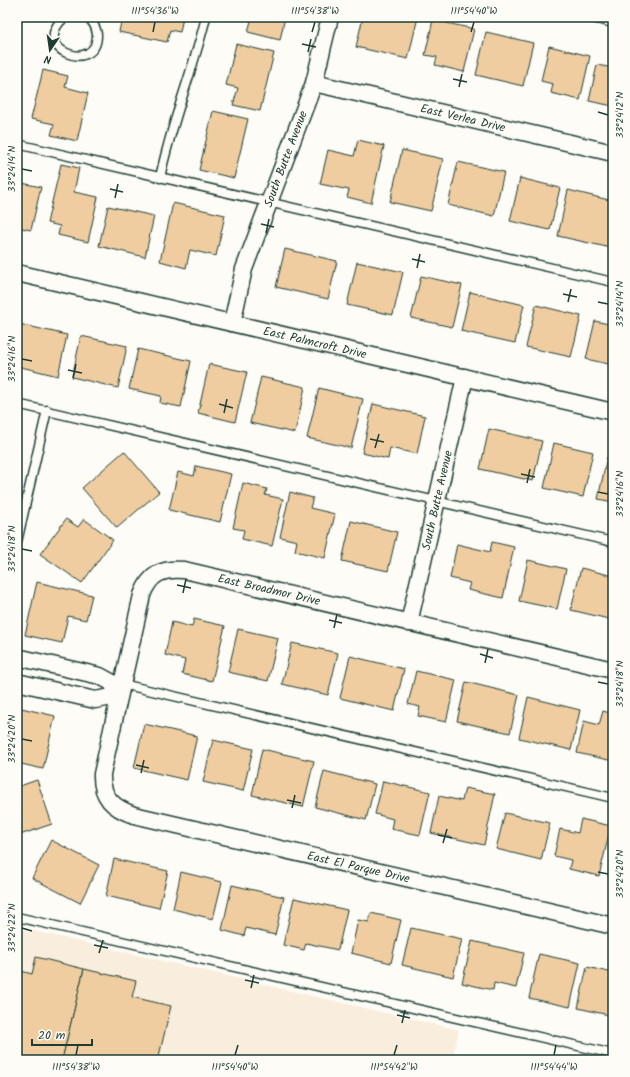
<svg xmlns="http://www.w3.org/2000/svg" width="630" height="1077" font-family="Kalam,sans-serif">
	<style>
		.built { fill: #f9eedd }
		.building { fill: #efcda0; stroke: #1f3d34 }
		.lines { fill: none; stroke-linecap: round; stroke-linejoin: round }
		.service-casing { stroke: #1f3d34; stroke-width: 11 }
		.minor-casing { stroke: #1f3d34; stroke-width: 19 }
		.service { stroke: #fdfcf7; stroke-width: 8 }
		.minor { stroke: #fdfcf7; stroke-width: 16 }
		.ticks { fill: none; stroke: #1f3d34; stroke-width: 1.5 }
		.labels { text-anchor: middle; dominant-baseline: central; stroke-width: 3; stroke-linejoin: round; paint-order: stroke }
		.street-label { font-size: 12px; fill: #1f3d34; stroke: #fdfcf7 }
		.neatline { fill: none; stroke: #1f3d34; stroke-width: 1.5 }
		.ticks-label { font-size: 10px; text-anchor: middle; fill: #1f3d34 }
	</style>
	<rect width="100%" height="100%" fill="#fdfcf7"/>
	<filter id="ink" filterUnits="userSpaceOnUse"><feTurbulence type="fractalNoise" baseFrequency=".025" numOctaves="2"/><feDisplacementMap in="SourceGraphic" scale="8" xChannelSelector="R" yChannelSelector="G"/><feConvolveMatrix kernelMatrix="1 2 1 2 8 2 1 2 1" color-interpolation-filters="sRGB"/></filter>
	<g filter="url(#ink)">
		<!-- built -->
		<polygon class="built" points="17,927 459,1030 452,1060 17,1060"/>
		<!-- building -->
		<g class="building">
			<polygon points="122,17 183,17 180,32 170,30 167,42 119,32"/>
			<polygon points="252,17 285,17 280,40 248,32"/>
			<polygon points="363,17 418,17 408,59 356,47"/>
			<polygon points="433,20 474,29 464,72 435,65 437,57 425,55"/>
			<polygon points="486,32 533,43 523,86 476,75"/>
			<polygon points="236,44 274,53 260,111 233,105 238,88 226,85"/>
			<polygon points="549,46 590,56 580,100 551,93 553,84 541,81"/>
			<polygon points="597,65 613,68 613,106 589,101"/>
			<polygon points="43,70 68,76 65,87 88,93 77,141 51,135 54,124 31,119"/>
			<polygon points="213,111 248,119 234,178 199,170"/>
			<polygon points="358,140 384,146 371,203 347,197 349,190 320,184 328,150 354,156"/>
			<polygon points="402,150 443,159 431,211 390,202"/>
			<polygon points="458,162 504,172 494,216 448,205"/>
			<polygon points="61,164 79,168 74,192 98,197 88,242 58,235 60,226 47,223"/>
			<polygon points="520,178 560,188 550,230 510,221"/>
			<polygon points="17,182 41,187 31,230 17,227"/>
			<polygon points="568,190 613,201 613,240 611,248 558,236"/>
			<polygon points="173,203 225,215 216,256 190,250 186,268 160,261"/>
			<polygon points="108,206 154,216 145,257 99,246"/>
			<polygon points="285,249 337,261 328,299 276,287"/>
			<polygon points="357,262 403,272 393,315 347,305"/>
			<polygon points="421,276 462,285 452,327 411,318"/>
			<polygon points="470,292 524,305 515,343 461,331"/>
			<polygon points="536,305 581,316 571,357 526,347"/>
			<polygon points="595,321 613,325 613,365 586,359"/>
			<polygon points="19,324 67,335 58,376 17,366"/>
			<polygon points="81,336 127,346 118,388 72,377"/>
			<polygon points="138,349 191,361 181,407 160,403 161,396 129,389"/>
			<polygon points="209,364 247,372 235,422 198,413"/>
			<polygon points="261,377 305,387 295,433 250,423"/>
			<polygon points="319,388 363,399 351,448 307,438"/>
			<polygon points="373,404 425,416 417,454 390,448 388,459 362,453"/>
			<polygon points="489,429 542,441 533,481 480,469"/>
			<polygon points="554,443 593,452 583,497 544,488"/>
			<polygon points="124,451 159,492 117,528 82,488"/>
			<polygon points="607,457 613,458 613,502 598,499"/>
			<polygon points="196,466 231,474 220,522 169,510 178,472 194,476"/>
			<polygon points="243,483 267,489 265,495 283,499 272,546 242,539 244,530 233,528"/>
			<polygon points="290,492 313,498 310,508 335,514 325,558 295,551 297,541 280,537"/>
			<polygon points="66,519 78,527 84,519 113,540 82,583 40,554"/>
			<polygon points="351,521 397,532 388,571 342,561"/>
			<polygon points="492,542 514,547 503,598 468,590 470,583 450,578 457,544 490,552"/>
			<polygon points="528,560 566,569 557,609 519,601"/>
			<polygon points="581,568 613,576 613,620 571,610"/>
			<polygon points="37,582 92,595 86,620 68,616 62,643 25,635"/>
			<polygon points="194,619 225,626 212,681 182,674 185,660 165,655 172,622 192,627"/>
			<polygon points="238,629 278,638 268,681 228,672"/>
			<polygon points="292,643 338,653 328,695 282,684"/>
			<polygon points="350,656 404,669 394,711 340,698"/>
			<polygon points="416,671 456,680 446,722 418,716 420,707 408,704"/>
			<polygon points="466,682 519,695 510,733 457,721"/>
			<polygon points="528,697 580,710 571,750 519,738"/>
			<polygon points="17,707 55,716 43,769 17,763"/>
			<polygon points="603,711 613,714 613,761 577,753 584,721 599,725"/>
			<polygon points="144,724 197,736 187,780 134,768"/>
			<polygon points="213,740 253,749 243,791 203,782"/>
			<polygon points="262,749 314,761 303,807 252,795"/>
			<polygon points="324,771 375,784 366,820 315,807"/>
			<polygon points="37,780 52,824 17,836 17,787"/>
			<polygon points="383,781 430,792 420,835 391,829 393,819 375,814"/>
			<polygon points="465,788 495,794 484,845 431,833 439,796 462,801"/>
			<polygon points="505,813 550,823 541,860 496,849"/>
			<polygon points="581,819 611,826 599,876 569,869 571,860 554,856 560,829 578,833"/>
			<polygon points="51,840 99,865 80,903 32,878"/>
			<polygon points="613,856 613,879 608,877"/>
			<polygon points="114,859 168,871 159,908 106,896"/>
			<polygon points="181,872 222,882 213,919 173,909"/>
			<polygon points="232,885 284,897 275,935 246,928 244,936 222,930"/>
			<polygon points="294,898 347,910 338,950 306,943 304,950 283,945"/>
			<polygon points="371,913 401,920 391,963 351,953 358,920 369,922"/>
			<polygon points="411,928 462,939 453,977 402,965"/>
			<polygon points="472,941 524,953 516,988 494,983 493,990 462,983"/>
			<polygon points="539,954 580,963 570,1007 529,998"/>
			<polygon points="36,957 84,969 62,1060 17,1060 17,970 32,974"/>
			<polygon points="587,967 613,973 613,1016 578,1008"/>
			<polygon points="84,969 136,981 132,997 171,1006 158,1060 62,1060"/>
		</g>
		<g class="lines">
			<defs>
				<g id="service">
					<path d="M 65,17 C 27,49 98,76 97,34 C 96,27 92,20 86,17"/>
					<polyline points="589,17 613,23"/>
					<polyline points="17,144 613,282"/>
					<path d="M 160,178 C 171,123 193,71 206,17"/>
					<polyline points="17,404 613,542"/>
					<polyline points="17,542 47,410"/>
					<polyline points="122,684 613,798"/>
					<polyline points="17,917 613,1054"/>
				</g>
				<g id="minor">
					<path id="s1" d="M 314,83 L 613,153"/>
					<path id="s2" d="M 17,273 L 613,412"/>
					<path id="s3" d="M 232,323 L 244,269 L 314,83 L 330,17"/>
					<path id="s4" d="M 409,623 L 465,377"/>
					<polyline points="17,657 100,676 111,682 119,694 107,698 95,700 17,682"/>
					<path id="s5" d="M 613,670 L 184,570 C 162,568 150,574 142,595 L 102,774 C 101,797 113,808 134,815 L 613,926"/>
				</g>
			</defs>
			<!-- service casing -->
			<use href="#service" class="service-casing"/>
			<!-- minor casing -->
			<use href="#minor" class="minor-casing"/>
			<!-- service -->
			<use href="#service" class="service"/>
			<!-- minor -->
			<use href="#minor" class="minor"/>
		</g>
	</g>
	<!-- ticks -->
	<path class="ticks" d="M 153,32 L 155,22M 312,32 L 315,22M 471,32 L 474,22M 302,44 L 316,47M 308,52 L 311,39M 453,79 L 467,82M 459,87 L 462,74M 598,112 L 608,115M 22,169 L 32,171M 110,189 L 123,192M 115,198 L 118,184M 261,224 L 274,227M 266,233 L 269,219M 412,259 L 425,262M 417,268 L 420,254M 563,294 L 577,297M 568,302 L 571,289M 598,302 L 608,304M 22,359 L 32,361M 68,370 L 82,373M 73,378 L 76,364M 219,404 L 233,408M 224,413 L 227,399M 370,439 L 384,442M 375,448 L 379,434M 521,474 L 535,477M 527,483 L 530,469M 598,492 L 608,494M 22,549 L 32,551M 177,585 L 191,588M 183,593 L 186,579M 329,620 L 342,623M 334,628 L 337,614M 480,654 L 493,658M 485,663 L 488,649M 598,682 L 608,684M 22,739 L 32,741M 136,765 L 149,768M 141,773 L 144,760M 287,800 L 301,803M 292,808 L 295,795M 438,835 L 452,838M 443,843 L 447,829M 598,872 L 608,874M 22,928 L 32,931M 94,945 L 108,948M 99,953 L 103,940M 245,980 L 259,983M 251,988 L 254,975M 397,1015 L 410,1018M 402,1023 L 405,1010M 76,1055 L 78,1045M 235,1055 L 238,1045M 394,1055 L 397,1045M 554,1055 L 556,1045"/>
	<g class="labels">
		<!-- street labels -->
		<g class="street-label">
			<text stroke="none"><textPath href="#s1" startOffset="153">East Verlea Drive</textPath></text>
			<text stroke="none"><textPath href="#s3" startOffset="173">South Butte Avenue</textPath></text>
			<text stroke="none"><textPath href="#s2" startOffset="306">East Palmcroft Drive</textPath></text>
			<text stroke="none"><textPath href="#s4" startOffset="126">South Butte Avenue</textPath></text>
			<text transform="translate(269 590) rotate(13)">East Broadmor Drive</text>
			<text stroke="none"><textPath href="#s5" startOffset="965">East El Parque Drive</textPath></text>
		</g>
	</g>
	<!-- margin -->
	<rect width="630" height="1077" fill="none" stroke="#fdfcf7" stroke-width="44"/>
	<!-- north arrow -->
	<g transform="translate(50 50) rotate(193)" stroke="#fdfcf7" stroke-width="3" paint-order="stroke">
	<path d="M0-3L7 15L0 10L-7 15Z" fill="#1f3d34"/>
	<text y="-6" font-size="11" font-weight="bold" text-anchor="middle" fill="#1f3d34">N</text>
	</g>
	<!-- scale -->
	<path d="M32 1039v6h60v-6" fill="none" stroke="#1f3d34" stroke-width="2"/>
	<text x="38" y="1039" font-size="12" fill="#1f3d34" stroke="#fdfcf7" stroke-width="3" paint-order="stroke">20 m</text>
	<rect x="22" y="22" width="586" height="1033" class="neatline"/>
	<g class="ticks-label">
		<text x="155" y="14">111°54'36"W</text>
		<text x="315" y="14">111°54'38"W</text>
		<text x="474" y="14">111°54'40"W</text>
		<text transform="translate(619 115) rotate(-90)" y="4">33°24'12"N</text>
		<text transform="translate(11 169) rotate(-90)" y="4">33°24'14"N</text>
		<text transform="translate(619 304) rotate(-90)" y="4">33°24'14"N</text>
		<text transform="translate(11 359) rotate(-90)" y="4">33°24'16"N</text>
		<text transform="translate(619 494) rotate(-90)" y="4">33°24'16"N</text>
		<text transform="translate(11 549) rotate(-90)" y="4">33°24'18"N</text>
		<text transform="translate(619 684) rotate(-90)" y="4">33°24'18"N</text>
		<text transform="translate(11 739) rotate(-90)" y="4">33°24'20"N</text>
		<text transform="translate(619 874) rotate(-90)" y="4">33°24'20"N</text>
		<text transform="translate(11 928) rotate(-90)" y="4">33°24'22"N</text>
		<text x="76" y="1070">111°54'38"W</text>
		<text x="235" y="1070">111°54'40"W</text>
		<text x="394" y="1070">111°54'42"W</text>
		<text x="554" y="1070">111°54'44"W</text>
	</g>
</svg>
